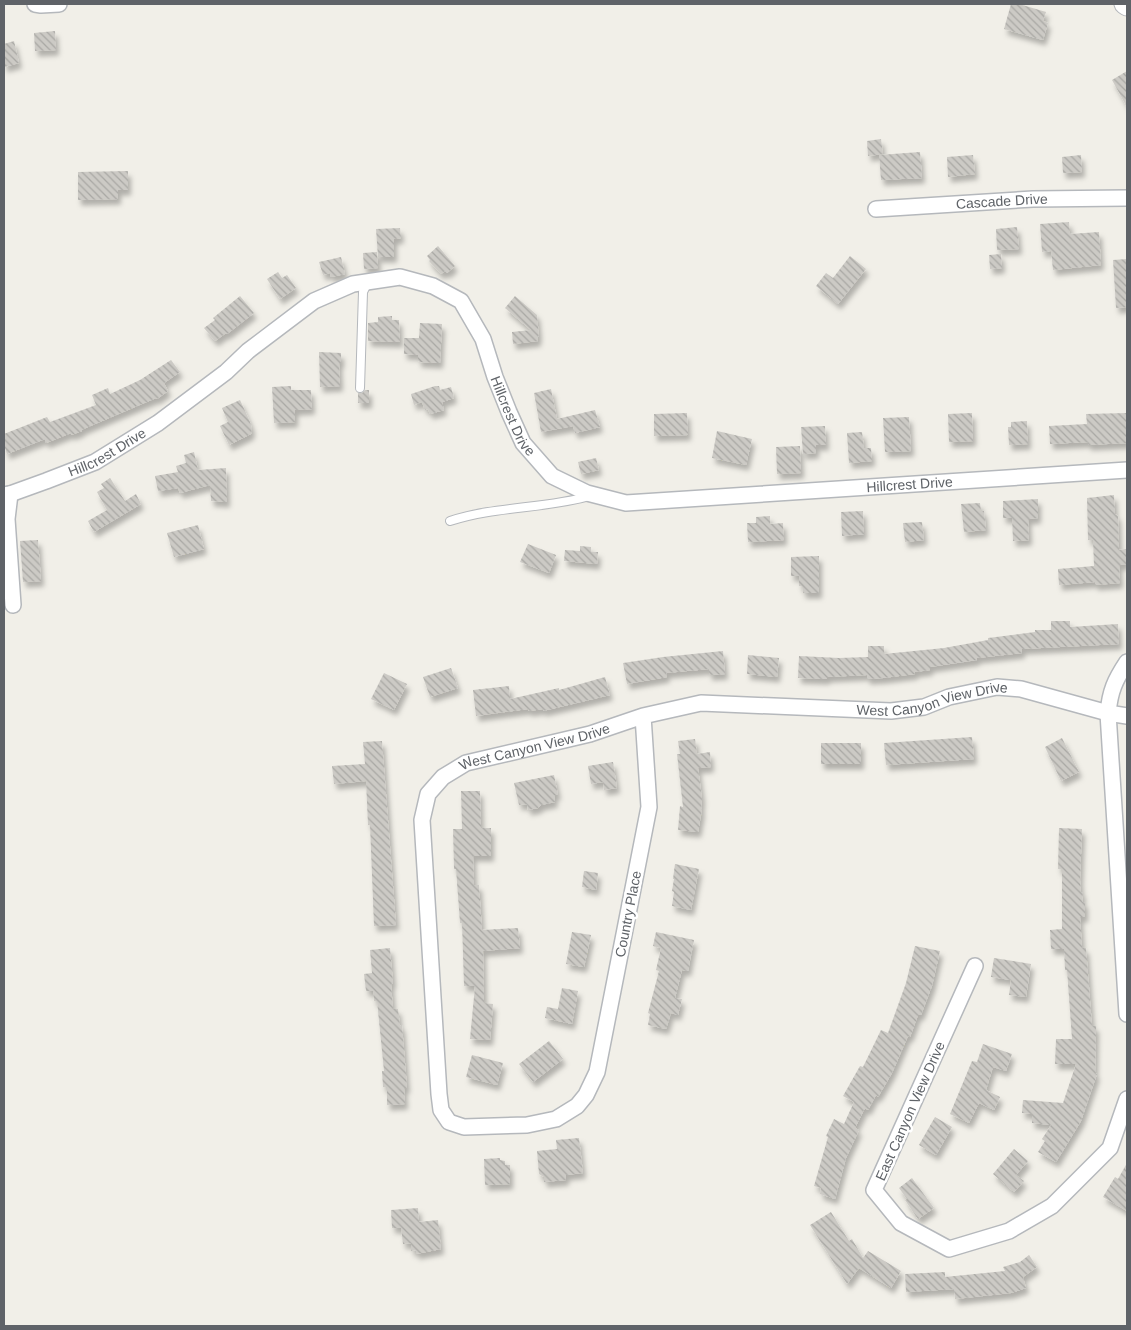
<svg xmlns="http://www.w3.org/2000/svg" width="1131" height="1330" font-family="Arial,sans-serif">
	<style>
		.building { fill: url(#building-back-hatch); filter: url(#shadow) }
		.lines { fill: none; stroke-linecap: round; stroke-linejoin: round }
		.service-casing { stroke: #b5b8bc; stroke-width: 10 }
		.minor-casing { stroke: #b5b8bc; stroke-width: 18 }
		.tertiary-casing { stroke: #b5b8bc; stroke-width: 21 }
		.service { stroke: #fff; stroke-width: 8 }
		.minor { stroke: #fff; stroke-width: 15 }
		.tertiary { stroke: #fff; stroke-width: 19 }
		.labels { text-anchor: middle; dominant-baseline: central; stroke-width: 5; stroke-linejoin: round; paint-order: stroke }
		.street-label { font-size: 14px; fill: #5f6368; stroke: #fff }
	</style>
	<defs>
		<pattern id="building-back-hatch" width="6" height="6" patternUnits="userSpaceOnUse" patternTransform="scale(1.25)"><rect width="6" height="6" fill="#cccac5"/><path d="M-1 5l2 2M0 0l6 6M5-1l2 2" fill="none" stroke="#a9a8a4"/></pattern>
		<filter id="shadow"><feDropShadow dx="3" dy="5.5" stdDeviation="2.5" flood-color="#0004"/></filter>
	</defs>
	<rect width="100%" height="100%" fill="#f1efe8"/>
	<!-- building -->
	<g class="building">
		<polygon points="1011,4 1019,4 1046,12 1043,21 1048,23 1043,40 1004,29"/>
		<polygon points="55,31 56,50 35,51 34,33"/>
		<polygon points="14,41 19,63 4,67 4,44"/>
		<polygon points="1127,71 1127,107 1112,80"/>
		<polygon points="881,139 883,154 868,156 867,141"/>
		<polygon points="920,152 922,178 881,180 879,155"/>
		<polygon points="973,155 975,174 948,177 947,157"/>
		<polygon points="1081,155 1082,172 1063,173 1062,157"/>
		<polygon points="128,171 128,190 118,190 118,199 78,200 78,172"/>
		<polygon points="1069,222 1070,234 1099,232 1101,265 1053,270 1051,251 1042,252 1040,224"/>
		<polygon points="1017,227 1019,249 997,250 996,229"/>
		<polygon points="400,228 401,238 394,239 394,257 378,257 376,229"/>
		<polygon points="438,246 455,266 447,273 445,271 441,274 429,261 430,260 427,256"/>
		<polygon points="377,252 378,268 364,269 363,253"/>
		<polygon points="1001,254 1002,268 990,269 989,255"/>
		<polygon points="850,256 866,269 838,304 816,286 826,273 833,278"/>
		<polygon points="341,257 345,274 331,277 330,273 323,275 319,262"/>
		<polygon points="1127,259 1127,307 1116,308 1113,260"/>
		<polygon points="278,272 282,278 287,275 296,288 280,299 267,279"/>
		<polygon points="240,296 254,313 227,334 226,333 215,341 204,328 215,320 213,318"/>
		<polygon points="515,296 537,315 539,337 538,335 538,341 513,344 512,332 531,330 505,308"/>
		<polygon points="392,316 392,320 399,320 400,342 368,341 368,323 378,322 378,317"/>
		<polygon points="420,323 442,324 440,363 420,362 418,361 418,355 404,354 404,338 419,338"/>
		<polygon points="319,352 341,353 341,363 339,363 340,386 320,387"/>
		<polygon points="171,360 180,372 164,383 168,391 157,399 156,398 81,430 82,431 71,435 71,433 46,443 45,439 7,454 4,445 4,434 47,417 50,422 96,405 92,395 108,388 110,394 140,380"/>
		<polygon points="291,386 291,390 311,390 312,409 295,410 295,422 274,423 272,387"/>
		<polygon points="435,386 439,386 440,390 451,387 454,398 442,402 444,410 430,414 428,409 425,410 422,402 414,405 411,394"/>
		<polygon points="551,389 557,419 595,410 600,427 575,433 573,426 541,432 534,393"/>
		<polygon points="365,390 369,390 369,403 358,403 358,393 362,393"/>
		<polygon points="240,400 250,422 252,429 251,434 229,445 220,426 228,422 222,408"/>
		<polygon points="687,413 688,435 654,436 654,414"/>
		<polygon points="972,413 973,441 949,442 948,414"/>
		<polygon points="1127,413 1127,443 1088,445 1088,442 1050,444 1049,426 1087,424 1086,414"/>
		<polygon points="909,417 911,451 885,452 883,418"/>
		<polygon points="1027,421 1028,444 1009,445 1008,427 1011,427 1011,422"/>
		<polygon points="825,426 826,445 816,445 816,453 803,454 801,427"/>
		<polygon points="717,431 752,439 746,465 712,458"/>
		<polygon points="862,432 864,448 871,448 872,461 849,463 847,433"/>
		<polygon points="800,446 801,473 777,474 776,447"/>
		<polygon points="194,452 198,470 226,468 227,502 211,501 210,485 180,493 178,488 158,491 155,476 178,472 176,466 186,463 184,455"/>
		<polygon points="596,458 599,470 581,474 578,462"/>
		<polygon points="110,478 125,501 136,494 141,504 94,532 88,521 107,510 97,492 104,488 101,484"/>
		<polygon points="1114,495 1115,514 1118,516 1119,550 1126,549 1126,564 1119,565 1120,583 1095,585 1095,582 1059,585 1058,569 1094,566 1093,540 1088,540 1087,498"/>
		<polygon points="1038,499 1038,518 1028,519 1029,540 1013,541 1012,518 1003,518 1003,501"/>
		<polygon points="980,503 981,511 984,511 986,530 964,532 961,504"/>
		<polygon points="863,511 864,534 842,536 841,512"/>
		<polygon points="770,516 770,524 783,523 784,540 748,542 747,523 756,523 756,517"/>
		<polygon points="922,522 924,540 905,542 903,523"/>
		<polygon points="198,525 204,549 174,557 167,533"/>
		<polygon points="38,540 41,581 23,582 20,541"/>
		<polygon points="528,544 556,555 549,573 520,562"/>
		<polygon points="580,546 591,547 591,552 598,552 597,564 564,561 565,550 580,551"/>
		<polygon points="819,556 819,593 803,593 802,586 799,586 799,576 791,576 791,557"/>
		<polygon points="1051,621 1070,621 1070,627 1118,624 1119,644 1022,649 1022,653 977,658 977,660 930,667 930,670 915,672 915,674 883,678 867,679 867,675 827,677 827,679 798,678 799,656 839,658 868,657 868,646 884,646 884,654 944,648 988,640 988,638 1035,632 1035,630 1051,630"/>
		<polygon points="723,651 725,674 709,675 709,669 666,673 667,677 627,684 623,663 663,657"/>
		<polygon points="748,655 779,658 777,677 747,674"/>
		<polygon points="451,668 458,688 430,697 423,677"/>
		<polygon points="384,673 407,684 394,710 371,699"/>
		<polygon points="605,677 610,695 543,711 543,709 529,711 528,709 476,716 473,690 509,686 510,699 559,688 559,690"/>
		<polygon points="972,737 974,759 886,765 884,743"/>
		<polygon points="1062,738 1079,772 1061,781 1045,747"/>
		<polygon points="695,739 697,754 710,752 711,767 698,768 702,798 701,810 702,810 698,832 678,830 680,806 683,807 677,754 680,754 678,741"/>
		<polygon points="382,741 396,925 374,926 370,825 368,825 366,781 334,784 332,766 365,764 363,742"/>
		<rect x="821" y="743" width="40" height="21"/>
		<polygon points="613,762 617,788 604,790 603,782 591,784 588,766"/>
		<polygon points="554,775 558,795 554,795 555,802 541,805 538,808 528,810 527,804 519,805 514,783"/>
		<polygon points="461,791 480,791 481,828 491,828 491,856 473,856 474,885 479,885 482,930 518,928 520,948 483,951 484,1003 493,1004 490,1040 470,1039 475,986 464,986 462,923 460,923 456,869 454,869 453,829 462,829"/>
		<polygon points="1059,828 1082,829 1080,880 1081,892 1083,892 1082,902 1085,902 1085,917 1080,917 1082,948 1086,948 1092,1026 1096,1026 1095,1073 1097,1074 1081,1121 1056,1162 1038,1152 1045,1141 1042,1139 1051,1125 1032,1123 1032,1114 1022,1113 1023,1100 1063,1103 1076,1064 1055,1064 1056,1039 1072,1039 1067,970 1065,970 1064,949 1051,949 1050,930 1062,929 1062,869 1058,869"/>
		<polygon points="675,864 699,869 691,910 672,906 674,892 672,891 674,879 673,879"/>
		<polygon points="584,871 598,873 596,890 582,887"/>
		<polygon points="572,932 591,935 584,967 566,964"/>
		<polygon points="656,932 694,940 688,971 682,970 675,998 682,999 678,1015 671,1013 666,1029 648,1025 650,1014 648,1013 659,971 656,970 661,948 653,946"/>
		<polygon points="915,946 940,951 932,986 921,1015 918,1015 910,1037 908,1036 892,1073 878,1097 876,1095 868,1110 865,1108 855,1128 859,1130 846,1158 835,1199 820,1194 821,1188 814,1186 828,1137 826,1136 834,1119 844,1124 854,1102 843,1096 860,1066 863,1067 881,1030 888,1033 906,983"/>
		<polygon points="390,948 393,983 391,984 393,1009 398,1009 400,1026 402,1025 407,1088 404,1088 405,1104 387,1105 387,1087 383,1087 382,1071 384,1071 377,1001 374,1001 373,991 366,991 364,974 372,973 370,950"/>
		<polygon points="994,958 1031,964 1026,997 1009,995 1011,980 991,977"/>
		<polygon points="562,988 578,991 572,1024 545,1018 547,1007 558,1009"/>
		<polygon points="549,1041 563,1059 533,1082 519,1064"/>
		<polygon points="983,1044 1012,1054 1006,1071 993,1067 986,1090 1000,1097 994,1110 979,1103 969,1123 950,1114 972,1061 977,1062"/>
		<polygon points="472,1055 503,1063 497,1085 466,1077"/>
		<polygon points="935,1117 952,1127 936,1155 919,1145"/>
		<polygon points="579,1138 583,1173 566,1175 566,1180 544,1182 544,1177 539,1174 537,1151 557,1149 556,1140"/>
		<polygon points="1014,1149 1028,1161 1016,1175 1024,1181 1014,1192 993,1174"/>
		<polygon points="500,1158 500,1160 505,1161 505,1165 510,1165 510,1184 485,1185 484,1159"/>
		<polygon points="1127,1163 1127,1211 1103,1197 1115,1177 1118,1179"/>
		<polygon points="912,1178 934,1208 918,1219 905,1200 907,1199 899,1188"/>
		<polygon points="418,1208 419,1222 438,1220 441,1249 416,1254 416,1250 411,1251 411,1243 403,1244 401,1228 392,1228 391,1210"/>
		<polygon points="831,1212 849,1241 852,1239 863,1258 868,1251 901,1271 891,1288 859,1268 847,1284 810,1225"/>
		<polygon points="1029,1255 1037,1267 1023,1277 1026,1288 1011,1293 955,1299 954,1289 906,1292 905,1274 945,1272 945,1277 1005,1271 1003,1267 1020,1262"/>
	</g>
	<g class="lines">
		<defs>
			<g id="service">
				<polyline points="360,388 363,292 368,282"/>
				<path d="M 450,521 C 495,506 544,509 590,496"/>
			</g>
			<g id="minor">
				<polyline points="35,4 41,5 59,4"/>
				<path id="s1" d="M 876,209 L 1033,199 L 1127,198"/>
				<polyline points="10,494 7,519 13,605"/>
				<path id="s2" d="M 4,495 L 10,494 L 46,481 L 95,462 L 158,423 L 226,372 L 248,351 L 314,301 L 353,284 L 400,277 L 433,286 L 461,301 L 483,339 L 495,377 L 509,412 L 523,443 L 552,476 L 587,493 L 626,503 L 1127,470"/>
				<path d="M 1127,662 C 1115,680 1110,691 1108,713 L 1127,1014"/>
				<path id="s3" d="M 643,716 L 649,807 L 597,1072 L 586,1095 L 577,1106 L 556,1119 L 527,1125 L 464,1127 L 449,1122 L 441,1110 L 439,1094 L 422,820 L 428,794 L 443,777 L 466,763 L 590,734 L 643,716 L 701,703 L 891,711 L 924,707 L 949,697 L 997,687 L 1021,689 L 1108,713 L 1127,716"/>
				<polyline points="975,966 874,1190 901,1223 949,1249 1009,1231 1052,1206 1110,1148 1127,1099"/>
			</g>
			<polyline id="tertiary" points="1124,4 1127,6"/>
		</defs>
		<!-- service casing -->
		<use href="#service" class="service-casing"/>
		<!-- minor casing -->
		<use href="#minor" class="minor-casing"/>
		<!-- tertiary casing -->
		<use href="#tertiary" class="tertiary-casing"/>
		<!-- service -->
		<use href="#service" class="service"/>
		<!-- minor -->
		<use href="#minor" class="minor"/>
		<!-- tertiary -->
		<use href="#tertiary" class="tertiary"/>
	</g>
	<g class="labels">
		<!-- street labels -->
		<g class="street-label">
			<text stroke="none"><textPath href="#s1" startOffset="126">Cascade Drive</textPath></text>
			<text stroke="none"><textPath href="#s2" startOffset="652">Hillcrest Drive</textPath></text>
			<text stroke="none"><textPath href="#s2" startOffset="112">Hillcrest Drive</textPath></text>
			<text stroke="none"><textPath href="#s2" startOffset="1088">Hillcrest Drive</textPath></text>
			<text stroke="none"><textPath href="#s3" startOffset="1391">West Canyon View Drive</textPath></text>
			<text stroke="none"><textPath href="#s3" startOffset="986">West Canyon View Drive</textPath></text>
			<text transform="translate(628 914) rotate(-79)">Country Place</text>
			<text transform="translate(910 1111) rotate(-66)">East Canyon View Drive</text>
		</g>
	</g>
	<!-- border -->
	<rect width="1131" height="1330" fill="none" stroke="#5f6368" stroke-width="10"/>
</svg>
